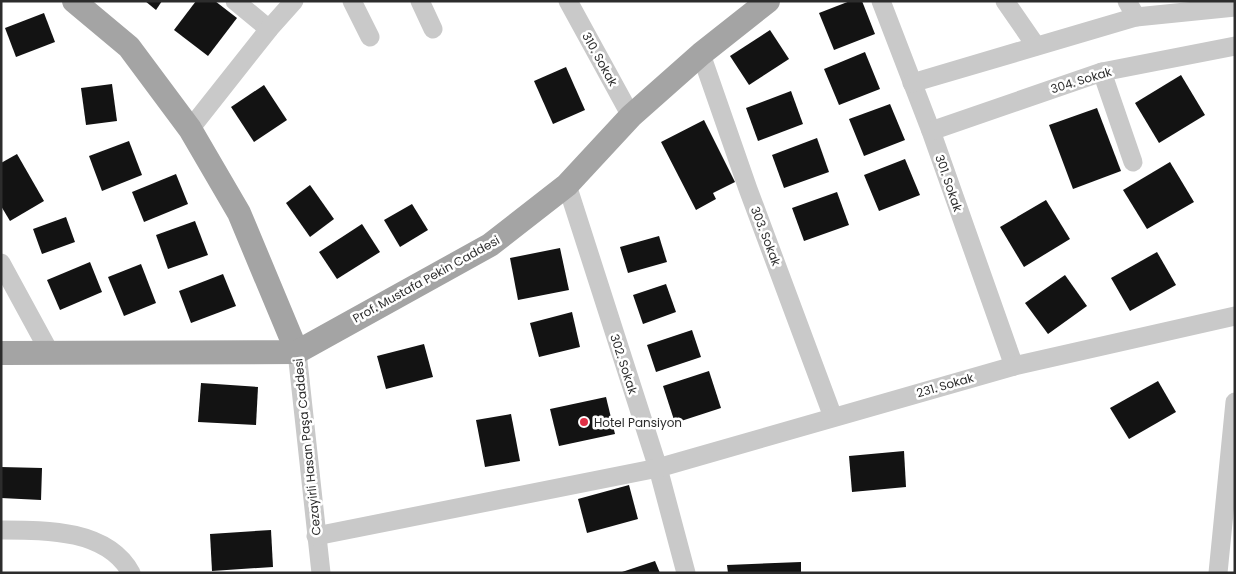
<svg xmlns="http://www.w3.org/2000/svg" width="1236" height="574" font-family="Poppins,sans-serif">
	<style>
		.building { fill: #131313 }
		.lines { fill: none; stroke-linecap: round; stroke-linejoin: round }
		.minor { stroke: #c9c9c9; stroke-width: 19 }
		.major { stroke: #a4a4a4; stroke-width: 24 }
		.poi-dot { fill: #e03046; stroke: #fff; stroke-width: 2 }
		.labels { text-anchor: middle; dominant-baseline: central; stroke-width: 5; stroke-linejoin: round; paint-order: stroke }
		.street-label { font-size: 12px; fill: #2c2c2c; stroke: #fff }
		.poi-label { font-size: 12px; fill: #2c2c2c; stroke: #fff; text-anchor: start }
	</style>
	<rect width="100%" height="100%" fill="#fff"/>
	<!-- building -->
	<g class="building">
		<polygon points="145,1 162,1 156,10"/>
		<polygon points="196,1 215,1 237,18 208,56 174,30"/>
		<polygon points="850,1 862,1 875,34 834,50 819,13"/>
		<polygon points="44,13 55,42 16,57 5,28"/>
		<polygon points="770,30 789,59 749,85 730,56"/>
		<polygon points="865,52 880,89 839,105 824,69"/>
		<polygon points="566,67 585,110 553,124 534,81"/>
		<polygon points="1181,75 1205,115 1159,143 1135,103"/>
		<polygon points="112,84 117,121 86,125 81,88"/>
		<polygon points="264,85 287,120 254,142 231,107"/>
		<polygon points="791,91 803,124 758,141 746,108"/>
		<polygon points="890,104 905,140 864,156 849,119"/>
		<polygon points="1097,108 1121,171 1073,189 1049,125"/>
		<polygon points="704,120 735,182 713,193 716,199 696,210 661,142"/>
		<polygon points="817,138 829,172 784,188 772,155"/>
		<polygon points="129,141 142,175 102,191 89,156"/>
		<polygon points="17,154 44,201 10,221 1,206 1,163"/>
		<polygon points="905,159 920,195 879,211 864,175"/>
		<polygon points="1170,162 1194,202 1147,229 1123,190"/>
		<polygon points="176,174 188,204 144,222 132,192"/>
		<polygon points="310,185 334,219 310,237 286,203"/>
		<polygon points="837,192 849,225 804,241 792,208"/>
		<polygon points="1046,200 1070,239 1024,267 1000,227"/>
		<polygon points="412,204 428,230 400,247 384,220"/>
		<polygon points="66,217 75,242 42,254 33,229"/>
		<polygon points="195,221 208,255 168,269 156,235"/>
		<polygon points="362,224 380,252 337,279 319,252"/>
		<polygon points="659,236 667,262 628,273 620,247"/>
		<polygon points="560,248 569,290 518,300 510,258"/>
		<polygon points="1157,252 1176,285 1130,311 1111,278"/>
		<polygon points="90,262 102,292 60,310 47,280"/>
		<polygon points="141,264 156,303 124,316 108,277"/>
		<polygon points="223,274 236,306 191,323 179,291"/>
		<polygon points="1065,275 1087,306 1048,334 1025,303"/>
		<polygon points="666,284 676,312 643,324 633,295"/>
		<polygon points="572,312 580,347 539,357 530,323"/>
		<polygon points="692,330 701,357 656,372 647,345"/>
		<polygon points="424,344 433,377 386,389 377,356"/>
		<polygon points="709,371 721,408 675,423 663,386"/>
		<polygon points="1158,381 1176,412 1129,439 1110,408"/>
		<polygon points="201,383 258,387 256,425 198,422"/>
		<polygon points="606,397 615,434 559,446 550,409"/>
		<polygon points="511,414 520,461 485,467 476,420"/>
		<polygon points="904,451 906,487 852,492 849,456"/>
		<polygon points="1,467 42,468 41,500 1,498"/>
		<polygon points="629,485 638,519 587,533 578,499"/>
		<polygon points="271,530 273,567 212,571 210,534"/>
		<polygon points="655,561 660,573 622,573 622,572"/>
		<polygon points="801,562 801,573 728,573 727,565"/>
	</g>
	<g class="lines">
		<!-- minor -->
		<g class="minor">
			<polyline points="235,1 269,29"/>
			<polyline points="352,1 370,37"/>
			<polyline points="420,1 433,29"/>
			<polyline points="568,1 631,116"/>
			<polyline points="881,1 931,131 1014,366"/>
			<polyline points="1005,1 1036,46"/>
			<polyline points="1127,1 1136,17"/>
			<polyline points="701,54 748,189 833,417"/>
			<polyline points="1102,72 1133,162"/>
			<polyline points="912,83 1136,17 1235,7"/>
			<polyline points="190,129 269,29 294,1"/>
			<polyline points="931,131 1102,72 1235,46"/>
			<polyline points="567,185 658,468 686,573"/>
			<polyline points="1,263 50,353"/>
			<polyline points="297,352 321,573"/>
			<path d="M 1,530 C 45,530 107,529 131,573"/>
			<polyline points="316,536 658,468 1014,366 1235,316"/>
			<polyline points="1218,573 1235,402"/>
		</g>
		<!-- major -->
		<g class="major">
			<polyline points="74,1 129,47 190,129 239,213 297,352"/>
			<polyline points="1,353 297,352 490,245 567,185 631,116 701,54 768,1"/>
		</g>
	</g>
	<!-- markers -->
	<circle class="poi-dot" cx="584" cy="422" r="5"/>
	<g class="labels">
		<!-- street labels -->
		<g class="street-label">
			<text transform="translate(600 59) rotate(61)">310. Sokak</text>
			<text transform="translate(1081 80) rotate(-17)">304. Sokak</text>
			<text transform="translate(949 183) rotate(71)">301. Sokak</text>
			<text transform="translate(766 236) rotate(69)">303. Sokak</text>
			<text transform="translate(426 279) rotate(-29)">Prof. Mustafa Pekin Caddesi</text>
			<text transform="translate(624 364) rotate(72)">302. Sokak</text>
			<text transform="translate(945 385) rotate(-16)">231. Sokak</text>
			<text transform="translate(307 447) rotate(-96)">Cezayirli Hasan Paşa Caddesi</text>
		</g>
		<!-- poi labels -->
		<g class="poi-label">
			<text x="594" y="422">Hotel Pansiyon</text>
		</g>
	</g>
	<!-- border -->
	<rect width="1236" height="574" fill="none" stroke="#2c2c2c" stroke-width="5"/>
</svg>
